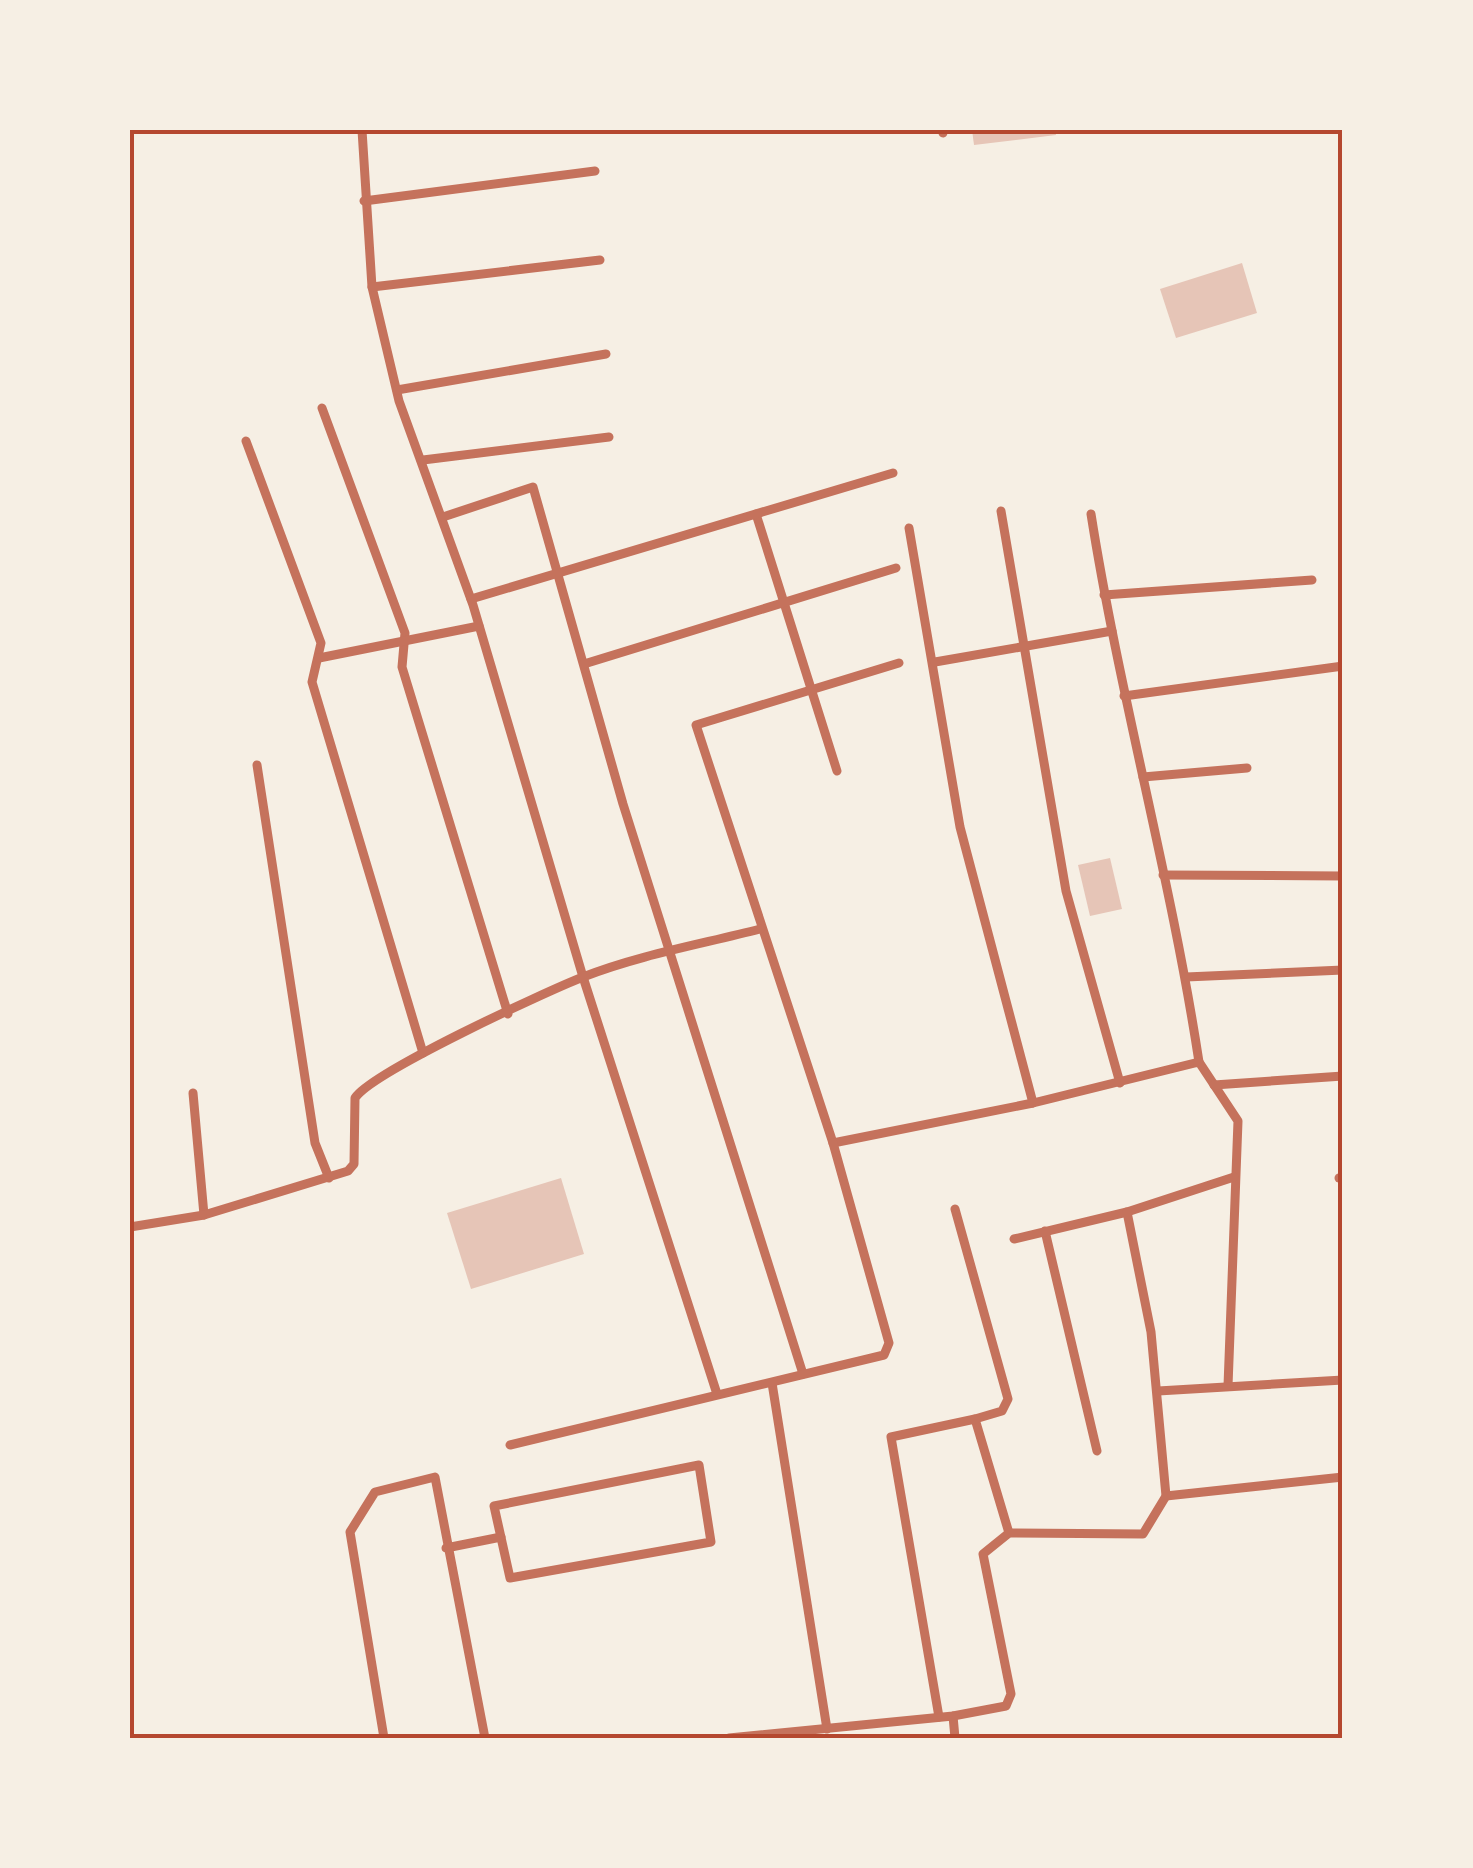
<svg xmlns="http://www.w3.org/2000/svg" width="1473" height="1868" font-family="Arial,sans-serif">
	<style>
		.building { fill: #e6c5b7 }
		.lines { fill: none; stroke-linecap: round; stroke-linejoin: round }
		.minor { stroke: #c5725c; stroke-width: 9 }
		.neatline { fill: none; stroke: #b5482f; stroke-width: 4 }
	</style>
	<rect width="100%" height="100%" fill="#f6efe4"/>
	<!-- building -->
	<g class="building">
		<polygon points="972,130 1055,130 1056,135 974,145"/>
		<polygon points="1242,263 1257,313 1176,338 1160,289"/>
		<polygon points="1110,858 1122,909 1090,916 1078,865"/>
		<polygon points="561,1178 584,1254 471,1289 447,1213"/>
	</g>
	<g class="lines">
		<!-- minor -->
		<g class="minor">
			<polyline points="362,130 372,287 399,401 473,605 583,977 717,1394"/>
			<polyline points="942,130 943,133"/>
			<polyline points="364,201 595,171"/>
			<polyline points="372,287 600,260"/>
			<polyline points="397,390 606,354"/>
			<polyline points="322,408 405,633 402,667 508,1014"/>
			<polyline points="246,441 321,643 312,682 423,1053"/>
			<polyline points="423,460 609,437"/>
			<polyline points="1001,511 1066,891 1120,1083"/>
			<polyline points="756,514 837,771"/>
			<path d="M 1091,514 C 1120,698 1171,878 1199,1062"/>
			<polyline points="443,517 533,487 623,804 803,1374"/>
			<polyline points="909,528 960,827 1033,1103"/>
			<polyline points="1104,595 1312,580"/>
			<polyline points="471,599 893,473"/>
			<polyline points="319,658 479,626"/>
			<polyline points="935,662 1112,631"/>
			<polyline points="899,663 696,725 833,1143 1033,1103 1199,1062 1238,1121 1228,1386"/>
			<polyline points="584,664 896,568"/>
			<polyline points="1124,696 1343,666"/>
			<polyline points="257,765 315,1143 329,1178"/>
			<polyline points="1143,777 1247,768"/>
			<polyline points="1163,875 1343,876"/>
			<polyline points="1186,977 1343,970"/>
			<polyline points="1214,1085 1343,1076"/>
			<polyline points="193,1093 204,1215"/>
			<polyline points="1339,1178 1343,1178"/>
			<polyline points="955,1209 1008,1399 1002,1411 975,1419 1009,1533"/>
			<path d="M 130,1227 L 204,1215 L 348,1171 L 354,1164 L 355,1098 C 372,1072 545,992 583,977 C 639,955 702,944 760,929"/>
			<polyline points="1045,1231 1097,1451"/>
			<polyline points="1014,1239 1127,1212 1234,1177"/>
			<polyline points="772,1383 827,1729"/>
			<polyline points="1158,1391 1343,1380"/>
			<polyline points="510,1445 884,1355 889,1343 833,1143"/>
			<polygon points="699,1465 711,1542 510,1578 494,1506"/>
			<polyline points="1166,1496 1343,1477"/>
			<polyline points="446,1548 501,1537"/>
			<polyline points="953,1716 955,1738"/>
			<polyline points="939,1717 891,1437 975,1419"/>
			<polyline points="384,1738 350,1532 375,1492 435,1477 485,1738"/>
			<polyline points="729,1738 953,1716 1006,1706 1011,1694 983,1554 1009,1533 1143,1534 1166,1496 1151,1332 1127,1212"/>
		</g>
	</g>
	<!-- border -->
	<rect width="1473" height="1868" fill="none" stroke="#f6efe4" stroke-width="265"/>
	<rect x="132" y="132" width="1208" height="1604" class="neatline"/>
</svg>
